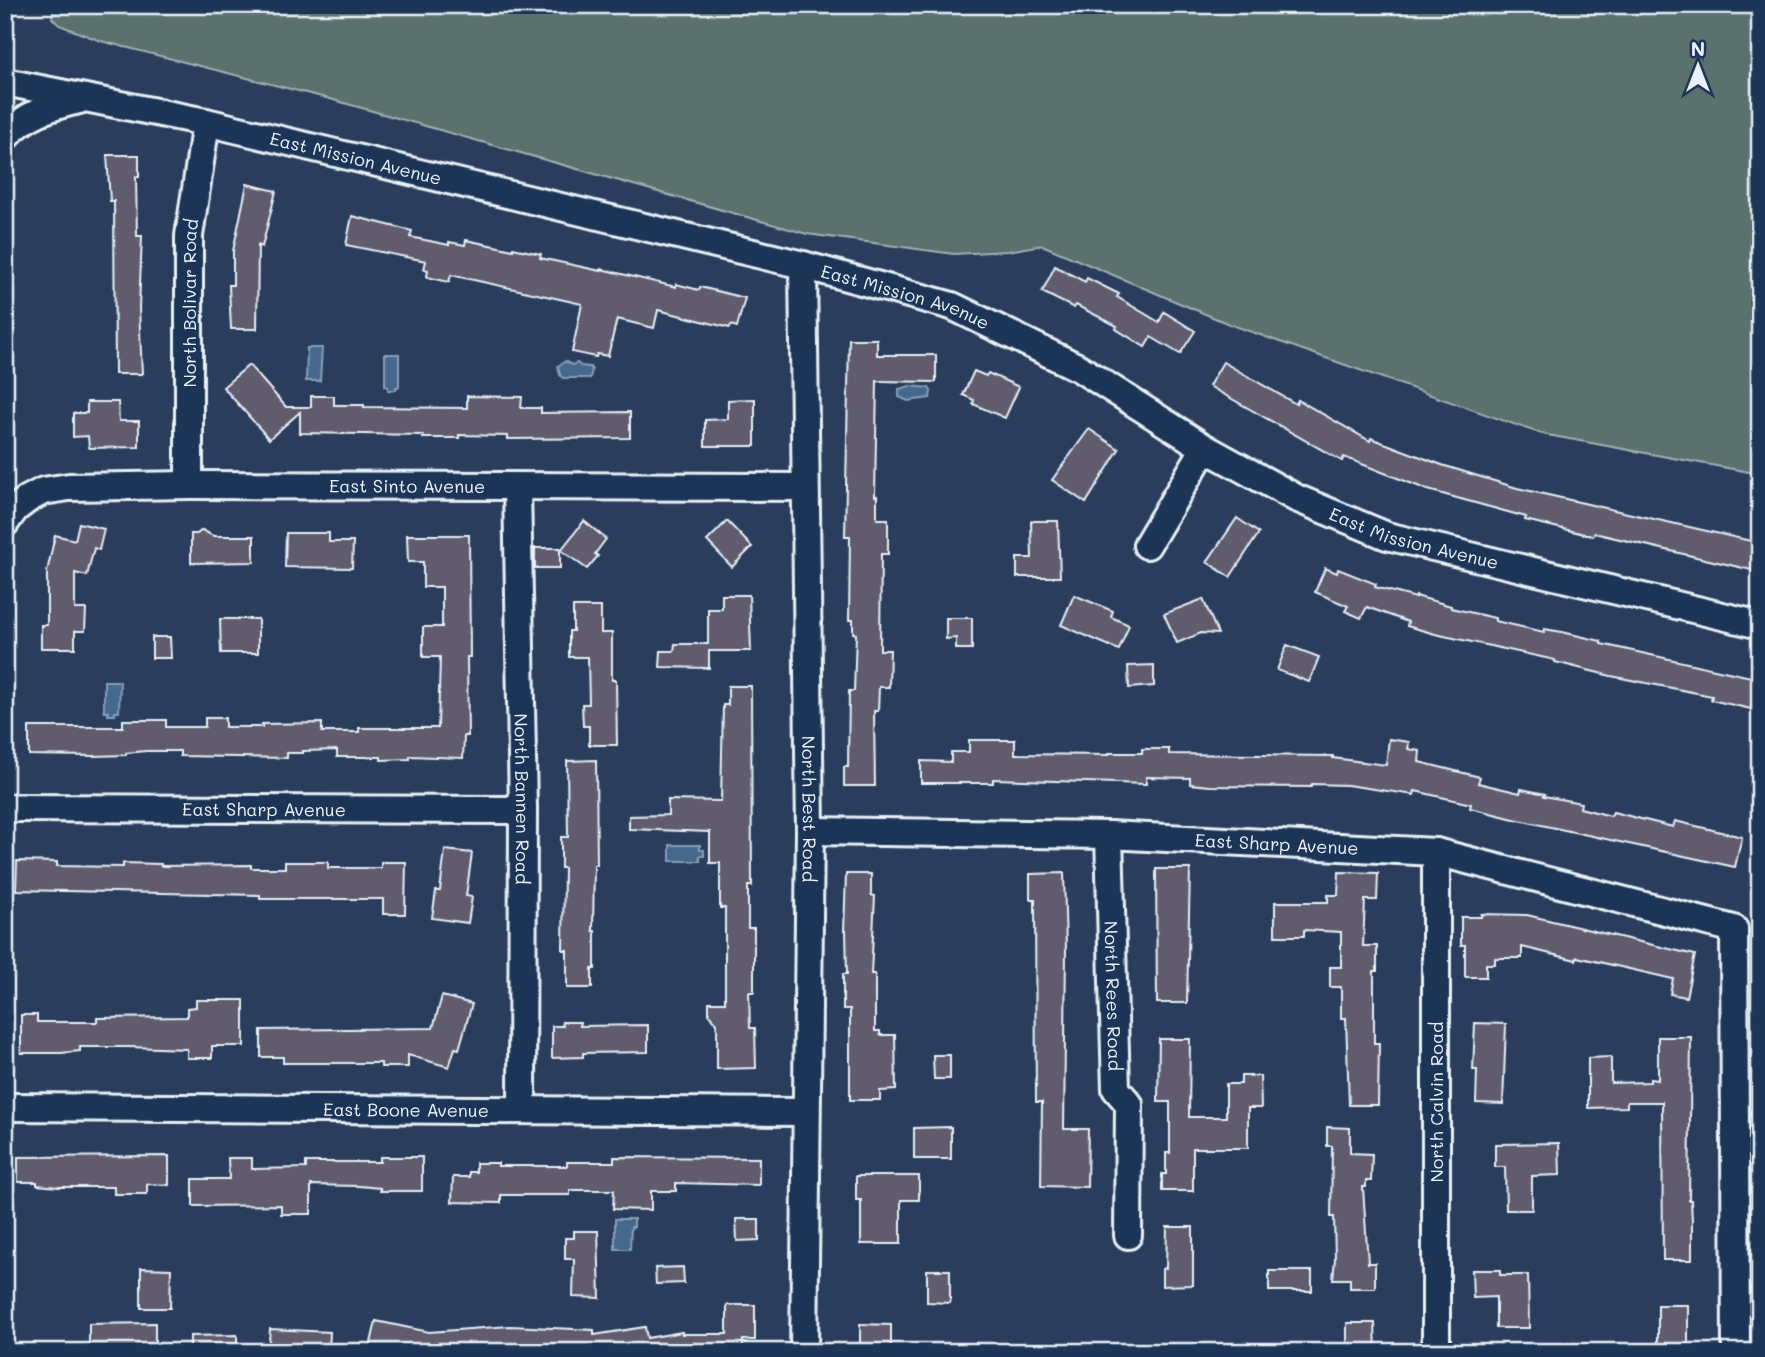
<svg xmlns="http://www.w3.org/2000/svg" width="1765" height="1357" font-family="Mali,sans-serif">
	<style>
		.green { fill: #5a716d; stroke: #a1b1b2; stroke-width: 2 }
		.water { fill: #45688c; stroke: #869fb7; stroke-width: 2 }
		.building { fill: #605c6e; stroke: #e8f1f8; stroke-width: 2 }
		.lines { fill: none; stroke-linecap: round; stroke-linejoin: round }
		.minor-casing { stroke: #e8f1f8; stroke-width: 32 }
		.minor { stroke: #1d3557; stroke-width: 26 }
		.labels { text-anchor: middle; dominant-baseline: central; stroke-width: 6; stroke-linejoin: round; paint-order: stroke }
		.street-label { font-size: 18px; fill: #e8f1f8; stroke: #1d3557 }
	</style>
	<rect width="100%" height="100%" fill="#2a3d5c"/>
	<filter id="ink" filterUnits="userSpaceOnUse"><feTurbulence type="fractalNoise" baseFrequency=".0143" numOctaves="2"/><feDisplacementMap in="SourceGraphic" scale="14" xChannelSelector="R" yChannelSelector="G"/><feConvolveMatrix kernelMatrix="1 2 1 2 8 2 1 2 1" color-interpolation-filters="sRGB"/></filter>
	<g filter="url(#ink)">
		<!-- green -->
		<polygon class="green" points="56,5 1760,5 1760,474 1542,434 1229,324 1042,245 1008,251 954,254 807,234 330,99 101,41 59,25 52,18 53,11"/>
		<!-- water -->
		<g class="water">
			<polygon points="307,348 322,348 320,381 306,381"/>
			<polygon points="385,354 399,354 399,387 396,387 396,390 388,390 388,387 385,386"/>
			<polygon points="566,361 572,365 577,363 581,366 590,367 592,370 590,378 563,378 560,375 558,366"/>
			<polygon points="910,386 929,388 931,391 930,398 908,401 899,397 899,389"/>
			<polygon points="104,681 120,681 119,712 115,712 115,715 108,715 108,712 104,712"/>
			<polygon points="670,845 700,845 700,850 704,850 704,856 700,856 700,861 670,861"/>
			<polygon points="615,1219 634,1219 634,1227 631,1227 630,1249 615,1249"/>
		</g>
		<!-- building -->
		<g class="building">
			<polygon points="107,155 139,155 139,177 136,177 137,236 142,236 139,308 142,374 115,374 114,201 110,201"/>
			<polygon points="247,184 276,191 262,247 258,245 257,329 231,329 229,285 233,285 233,251"/>
			<polygon points="352,216 412,231 410,237 449,245 449,242 465,245 466,240 513,250 513,248 541,254 540,258 601,271 601,269 676,287 676,284 699,290 700,287 745,298 737,327 731,325 730,328 658,310 654,328 617,319 608,356 597,354 596,357 572,352 582,304 451,275 449,282 427,277 428,270 424,269 426,261 346,245"/>
			<polygon points="1055,266 1085,282 1087,278 1119,294 1117,297 1159,322 1164,312 1195,331 1180,354 1151,337 1145,347 1116,329 1117,326 1076,305 1074,308 1042,292"/>
			<polygon points="849,339 877,339 877,355 936,355 936,382 877,381 875,496 877,496 877,519 888,519 888,554 881,554 880,648 880,650 890,650 889,687 879,687 878,711 874,711 875,786 844,786 844,767 848,767 849,691 854,691 856,634 853,633 853,620 849,620 850,536 845,536"/>
			<polygon points="1223,362 1296,404 1298,400 1370,441 1371,438 1442,465 1517,488 1760,543 1760,572 1594,533 1593,536 1525,520 1526,517 1428,490 1344,457 1342,461 1209,386"/>
			<polygon points="249,365 286,407 311,407 311,396 334,396 334,405 364,405 364,407 467,408 467,396 522,397 521,408 541,408 541,413 630,412 630,438 508,439 508,436 459,435 459,438 423,438 423,435 300,433 300,412 269,439 223,387"/>
			<polygon points="974,371 986,376 988,373 1019,387 1005,418 973,404 974,400 963,395"/>
			<polygon points="755,399 755,446 705,446 705,420 728,419 728,400"/>
			<polygon points="87,402 118,402 119,421 139,421 139,447 89,448 88,436 73,437 73,413 87,413"/>
			<polygon points="1089,429 1119,449 1086,503 1052,480"/>
			<polygon points="1237,518 1259,533 1230,577 1207,562"/>
			<polygon points="584,521 606,539 595,554 598,556 587,569 561,550"/>
			<polygon points="727,521 752,547 732,567 707,541"/>
			<polygon points="1031,521 1058,521 1060,577 1017,577 1017,558 1032,558"/>
			<polygon points="79,523 104,529 99,550 94,548 87,576 75,573 75,609 86,609 85,631 75,631 75,648 41,648 41,625 47,625 47,572 55,535 75,540"/>
			<polygon points="202,530 213,536 254,536 254,562 191,563 191,534 197,534"/>
			<polygon points="286,533 329,533 329,542 353,542 352,568 285,567"/>
			<polygon points="407,535 469,535 470,657 467,657 468,736 464,736 463,758 410,756 410,759 381,760 381,757 337,757 337,750 303,751 303,753 287,753 287,758 180,756 180,751 146,751 126,753 126,755 94,756 29,755 29,727 123,727 123,720 166,720 166,727 205,727 205,718 225,718 225,727 262,727 262,724 322,723 322,732 359,732 359,728 438,728 440,657 423,657 423,627 442,627 442,587 423,587 423,562 408,562"/>
			<rect x="535" y="548" width="25" height="20"/>
			<polygon points="1325,568 1337,573 1338,569 1376,584 1375,587 1416,598 1416,596 1451,606 1451,608 1495,618 1495,621 1544,632 1544,629 1562,632 1601,641 1601,644 1760,679 1760,711 1711,700 1712,696 1611,676 1555,662 1555,660 1435,634 1407,626 1408,622 1367,607 1361,618 1345,611 1348,606 1315,592"/>
			<polygon points="722,595 749,595 751,651 709,651 709,668 660,667 661,651 674,651 675,644 708,644 708,609 722,609"/>
			<polygon points="1074,595 1113,611 1111,617 1129,625 1119,650 1061,625"/>
			<polygon points="1203,599 1218,634 1201,633 1177,643 1164,614"/>
			<polygon points="573,607 601,607 601,633 612,633 612,680 616,680 617,745 589,745 589,726 583,726 582,704 589,704 588,657 569,657 569,631 573,631"/>
			<polygon points="946,618 972,618 972,649 956,649 956,638 946,639"/>
			<polygon points="220,619 258,619 258,653 221,653"/>
			<polygon points="152,637 170,637 171,658 152,658"/>
			<polygon points="1287,645 1319,657 1309,682 1277,670"/>
			<polygon points="1154,665 1154,686 1129,688 1128,666"/>
			<polygon points="728,686 751,686 752,886 748,886 748,928 754,928 754,992 749,992 750,1028 755,1028 756,1068 717,1069 717,1023 709,1014 709,1002 725,1002 725,908 720,908 720,863 710,863 710,832 629,829 629,816 668,815 668,800 721,801 723,705 728,705"/>
			<polygon points="1389,739 1409,742 1408,749 1420,751 1419,762 1480,777 1478,783 1520,793 1521,789 1545,794 1544,796 1581,803 1580,808 1611,816 1613,812 1673,827 1675,821 1742,837 1735,867 1514,819 1470,808 1471,804 1415,791 1414,795 1347,785 1312,784 1311,787 1210,786 1190,784 1190,778 1146,777 1146,784 993,779 993,783 921,783 921,761 951,762 951,752 969,752 969,740 1015,740 1015,754 1109,755 1109,753 1142,753 1142,749 1169,749 1169,754 1333,756 1333,758 1386,765"/>
			<polygon points="596,760 597,865 594,865 593,931 595,931 595,969 592,969 592,988 567,988 567,950 563,950 564,868 561,868 561,837 568,837 567,761"/>
			<polygon points="445,850 472,853 466,896 472,897 468,923 432,918 436,891 440,891"/>
			<polygon points="17,861 57,862 57,866 123,867 123,863 161,864 161,866 251,865 251,868 285,868 285,862 328,862 328,868 381,868 381,862 406,862 405,914 383,914 383,899 260,899 260,895 16,890"/>
			<polygon points="1156,869 1190,869 1187,1003 1157,1003"/>
			<polygon points="1339,872 1378,873 1377,900 1365,900 1363,946 1377,946 1377,971 1374,971 1374,1043 1379,1043 1378,1105 1349,1105 1346,1018 1341,1018 1341,987 1330,987 1330,967 1341,967 1341,932 1304,930 1304,936 1275,936 1275,902 1328,902 1328,895 1338,895"/>
			<polygon points="1064,873 1066,950 1064,1129 1088,1129 1087,1187 1041,1186 1042,1102 1036,1102 1035,899 1030,899 1030,874"/>
			<polygon points="846,874 871,874 871,895 875,896 871,974 875,974 875,1031 880,1031 880,1035 895,1035 896,1090 880,1091 880,1100 850,1100 850,1009 843,1009 843,974 847,974 846,931 844,931"/>
			<polygon points="1481,914 1527,915 1695,955 1686,997 1670,994 1673,979 1577,957 1576,960 1522,947 1522,958 1495,958 1495,964 1486,964 1486,977 1465,977 1465,945 1461,945 1461,917 1481,917"/>
			<polygon points="442,996 472,1004 459,1049 455,1048 449,1067 408,1055 408,1067 381,1067 381,1063 283,1063 283,1057 261,1057 261,1030 433,1028"/>
			<polygon points="196,1000 244,1000 244,1046 212,1046 212,1058 187,1058 187,1049 129,1047 80,1047 80,1051 61,1053 21,1053 21,1015 37,1015 37,1022 97,1022 97,1018 187,1017 187,1008 196,1007"/>
			<polygon points="562,1022 580,1022 580,1026 648,1025 648,1052 583,1053 583,1057 552,1058 552,1026 563,1026"/>
			<polygon points="1475,1023 1506,1024 1503,1104 1476,1103 1477,1070 1473,1070"/>
			<polygon points="1658,1037 1691,1037 1689,1200 1691,1200 1692,1220 1692,1260 1663,1260 1662,1102 1627,1102 1627,1107 1588,1108 1588,1058 1611,1057 1611,1083 1650,1082 1650,1079 1658,1080"/>
			<polygon points="1159,1039 1190,1039 1189,1117 1226,1117 1226,1084 1241,1084 1241,1076 1260,1076 1261,1108 1248,1108 1248,1148 1193,1148 1193,1191 1162,1191 1162,1174 1166,1174 1166,1153 1170,1153 1170,1102 1158,1102"/>
			<polygon points="933,1055 950,1055 950,1079 934,1079"/>
			<polygon points="951,1127 951,1159 914,1159 914,1128"/>
			<polygon points="1327,1127 1350,1128 1350,1153 1372,1154 1371,1181 1366,1181 1366,1187 1363,1187 1368,1263 1375,1263 1375,1288 1350,1288 1350,1279 1333,1279 1335,1259 1334,1217 1331,1217 1332,1146 1327,1146"/>
			<polygon points="1559,1143 1560,1175 1532,1176 1532,1210 1506,1210 1505,1167 1495,1167 1495,1144"/>
			<polygon points="169,1156 169,1185 147,1184 147,1194 114,1194 114,1187 59,1187 37,1185 37,1182 18,1182 18,1157"/>
			<polygon points="380,1157 422,1157 422,1191 380,1191 380,1188 359,1186 311,1185 311,1214 281,1214 281,1205 193,1206 193,1179 229,1179 228,1158 252,1158 252,1169 306,1168 306,1162 380,1162"/>
			<polygon points="614,1157 759,1158 759,1185 676,1183 676,1191 651,1191 651,1210 613,1209 614,1190 570,1190 570,1195 501,1195 501,1203 452,1202 453,1177 469,1177 469,1172 476,1172 476,1163 498,1163 498,1166 567,1166 567,1162 614,1162"/>
			<polygon points="856,1176 919,1176 919,1200 901,1200 901,1244 861,1244 861,1200 856,1200"/>
			<polygon points="736,1219 759,1219 759,1240 737,1241"/>
			<polygon points="1167,1227 1193,1227 1193,1285 1162,1286 1162,1269 1166,1268"/>
			<polygon points="574,1231 598,1231 600,1298 573,1297 574,1259 565,1259 565,1238 574,1238"/>
			<polygon points="683,1267 684,1283 656,1284 655,1268"/>
			<polygon points="141,1268 171,1269 170,1308 141,1308"/>
			<polygon points="927,1270 950,1270 950,1303 927,1302"/>
			<polygon points="1472,1270 1500,1270 1500,1275 1528,1275 1529,1328 1496,1328 1496,1297 1473,1298"/>
			<rect x="1269" y="1271" width="43" height="20"/>
			<polygon points="727,1305 755,1305 755,1340 743,1340 743,1352 369,1352 376,1321 429,1332 510,1326 594,1330 594,1335 645,1327 647,1338 682,1332 682,1334 727,1334"/>
			<rect x="1658" y="1305" width="30" height="47"/>
			<polygon points="155,1323 155,1352 89,1352 89,1324"/>
			<polygon points="1347,1323 1375,1323 1376,1352 1347,1352"/>
			<polygon points="860,1324 891,1325 891,1352 860,1352"/>
			<polygon points="270,1329 330,1332 329,1352 268,1352"/>
			<polygon points="237,1335 237,1352 190,1352 190,1336"/>
		</g>
		<g class="lines">
			<defs>
				<g id="minor">
					<path id="s1" d="M 5,82 L 206,122 L 803,265 L 952,306 L 1079,368 L 1205,448 L 1296,498 L 1387,536 L 1760,625"/>
					<path d="M 5,137 C 25,114 51,106 79,100"/>
					<path id="s2" d="M 803,265 L 810,831 L 804,1352"/>
					<path id="s3" d="M 189,485 L 189,236 L 206,122"/>
					<path id="s4" d="M 517,487 L 523,810 L 522,1110"/>
					<path id="s5" d="M 5,523 L 15,509 L 28,499 L 43,491 L 69,487 L 189,485 L 805,487"/>
					<polyline points="1147,545 1205,448"/>
					<path id="s6" d="M 5,808 L 523,810"/>
					<path id="s7" d="M 810,831 L 1109,835 L 1436,852 L 1734,929 L 1736,1352"/>
					<path id="s8" d="M 1109,835 L 1116,1089 L 1129,1104 L 1128,1235"/>
					<polyline points="1436,852 1436,1352"/>
					<path id="s9" d="M 5,1107 L 806,1112"/>
				</g>
			</defs>
			<!-- minor casing -->
			<use href="#minor" class="minor-casing"/>
			<!-- minor -->
			<use href="#minor" class="minor"/>
		</g>
	</g>
	<g class="labels">
		<!-- street labels -->
		<g class="street-label">
			<text stroke="none"><textPath href="#s1" startOffset="359">East Mission Avenue</textPath></text>
			<text stroke="none"><textPath href="#s1" startOffset="926">East Mission Avenue</textPath></text>
			<text stroke="none"><textPath href="#s3" startOffset="182">North Bolivar Road</textPath></text>
			<text stroke="none"><textPath href="#s5" startOffset="415">East Sinto Avenue</textPath></text>
			<text stroke="none"><textPath href="#s1" startOffset="1493">East Mission Avenue</textPath></text>
			<text stroke="none"><textPath href="#s4" startOffset="312">North Bannen Road</textPath></text>
			<text stroke="none"><textPath href="#s6" startOffset="259">East Sharp Avenue</textPath></text>
			<text stroke="none"><textPath href="#s2" startOffset="544">North Best Road</textPath></text>
			<text stroke="none"><textPath href="#s7" startOffset="467">East Sharp Avenue</textPath></text>
			<text stroke="none"><textPath href="#s8" startOffset="161">North Rees Road</textPath></text>
			<text transform="translate(1436 1102) rotate(-90)">North Calvin Road</text>
			<text stroke="none"><textPath href="#s9" startOffset="401">East Boone Avenue</textPath></text>
		</g>
	</g>
	<!-- margin -->
	<rect width="1765" height="1357" fill="none" stroke="#1d3557" stroke-width="28"/>
	<rect x="14" y="14" width="1737" height="1329" fill="none" stroke="#e8f1f8" stroke-width="2.5" filter="url(#ink)"/>
	<!-- north arrow -->
	<g transform="translate(1698 66)" stroke="#1d3557" stroke-width="5" paint-order="stroke">
	<path d="M0-5L12 26L0 18L-12 26Z" fill="#e8f1f8"/>
	<text y="-10" font-size="19" font-weight="bold" text-anchor="middle" fill="#e8f1f8">N</text>
	</g>
</svg>
